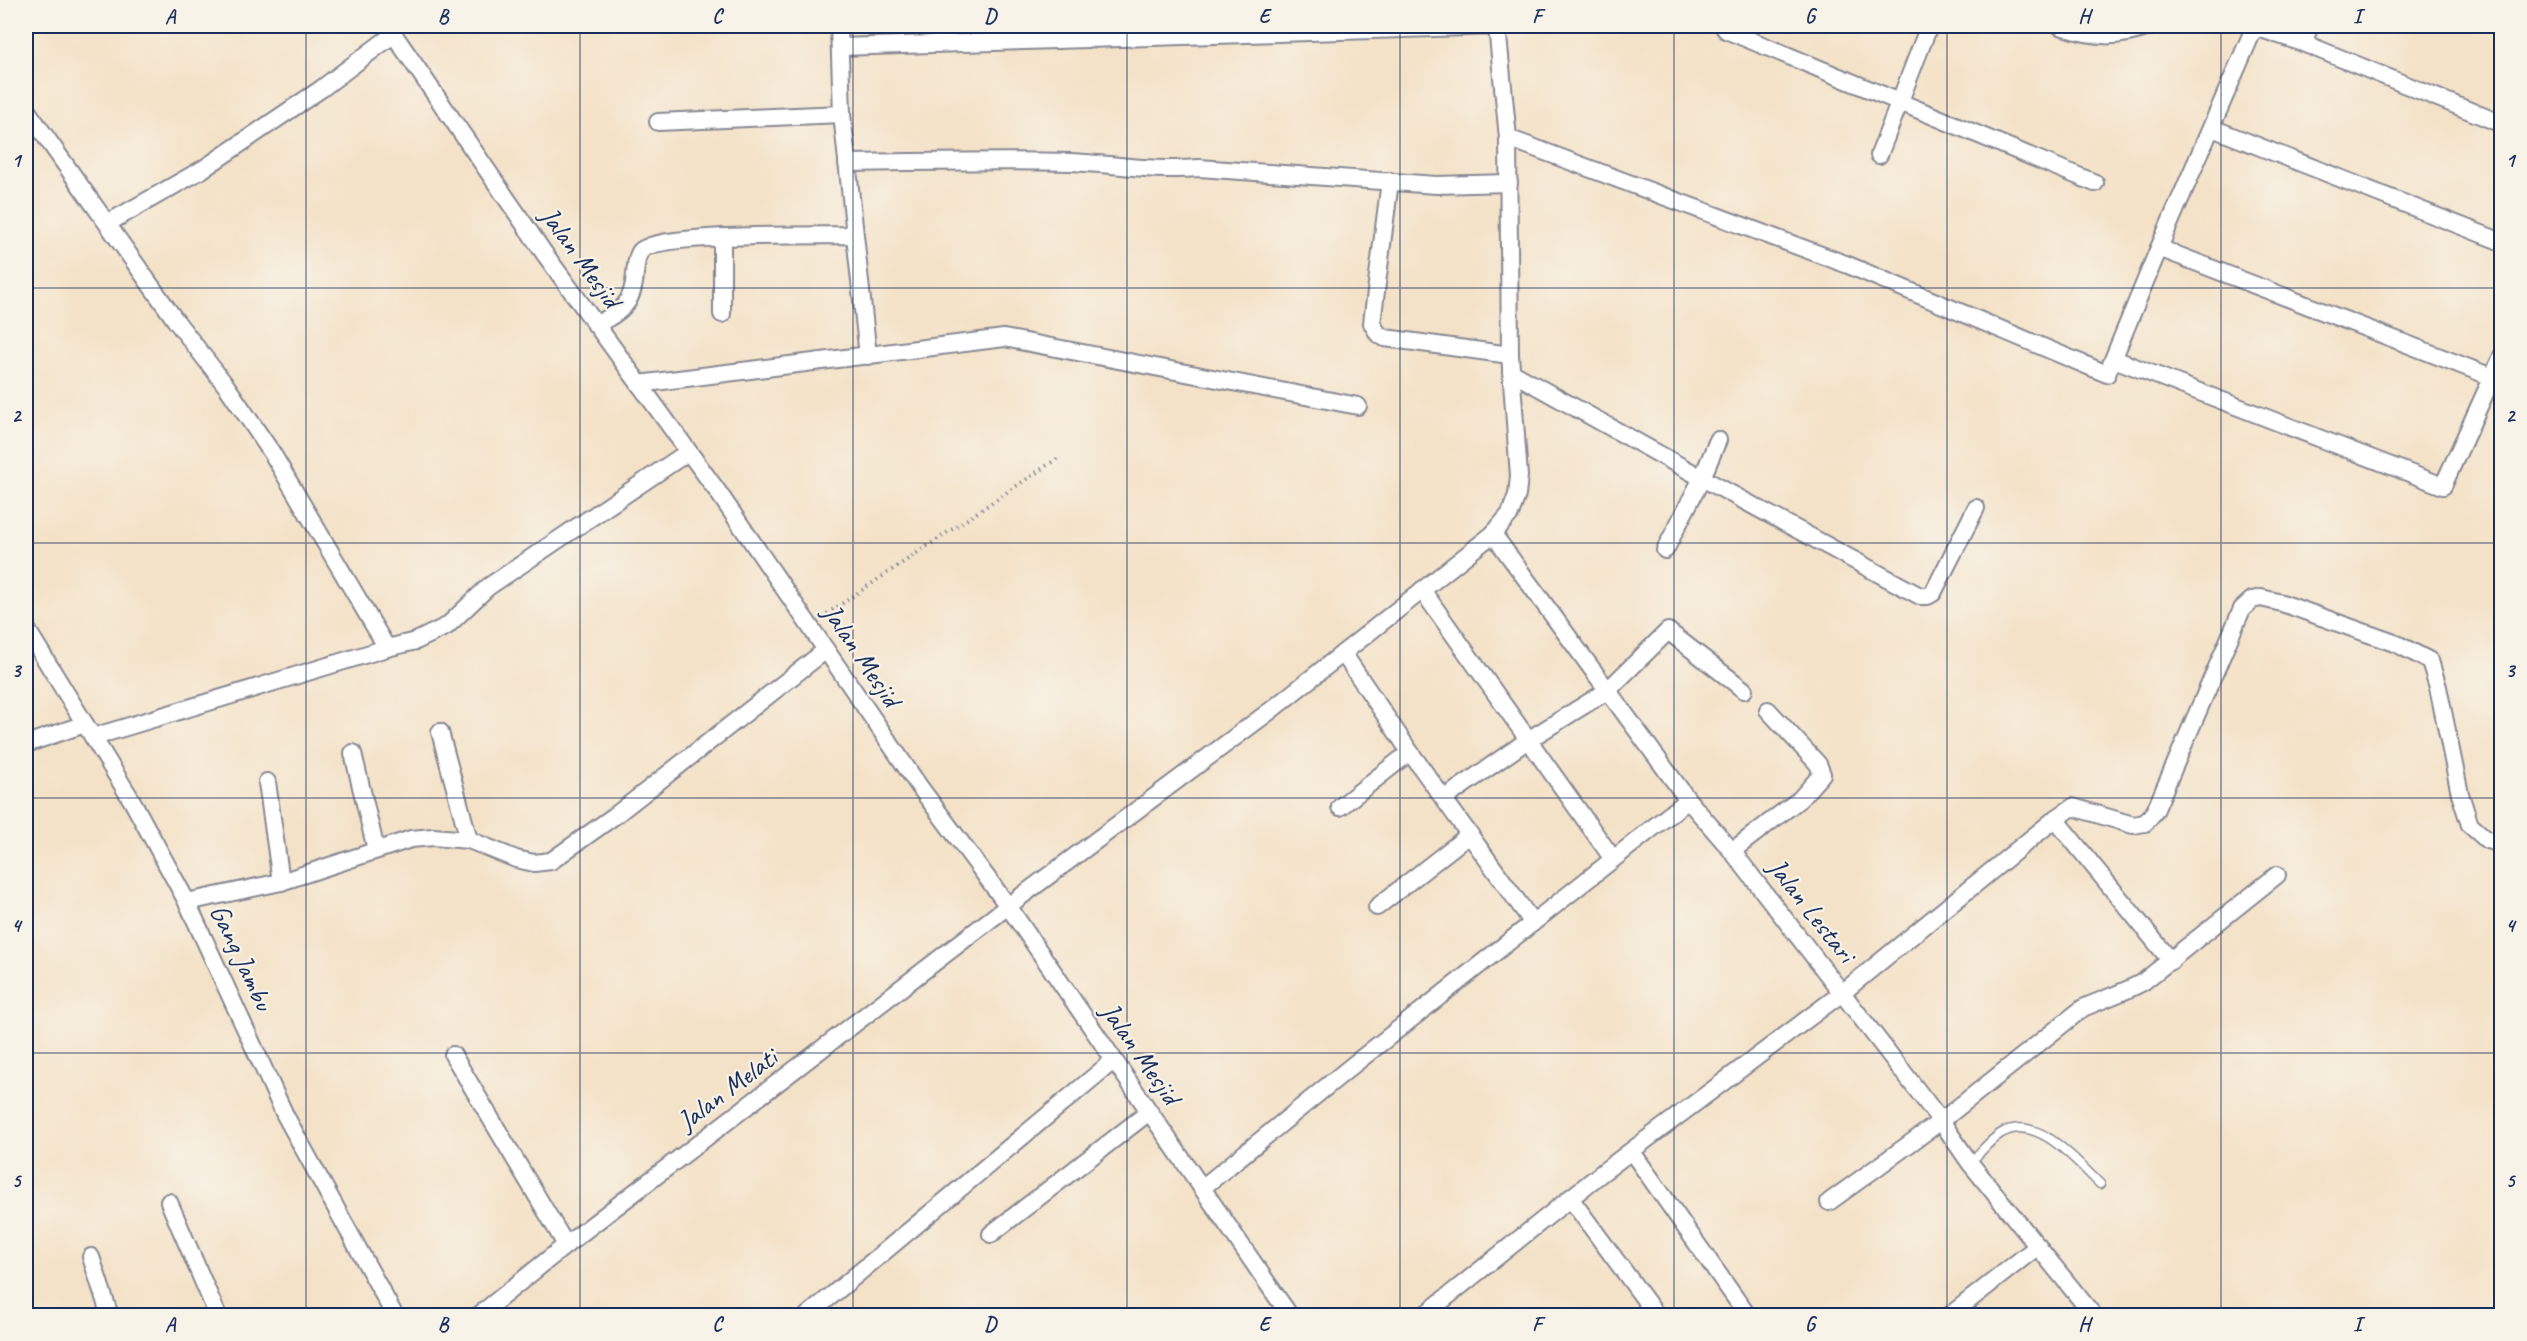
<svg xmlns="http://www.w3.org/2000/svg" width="2527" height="1341" font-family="Caveat,sans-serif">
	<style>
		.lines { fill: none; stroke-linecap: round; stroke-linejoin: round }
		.service-casing { stroke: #888893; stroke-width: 11 }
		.minor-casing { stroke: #888893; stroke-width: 20 }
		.path { stroke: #888893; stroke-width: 4; stroke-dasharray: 1.5 4.5; stroke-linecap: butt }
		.service { stroke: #fff; stroke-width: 8 }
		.minor { stroke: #fff; stroke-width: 16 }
		.grid { fill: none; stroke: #1b2f5e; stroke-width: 1.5; stroke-opacity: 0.55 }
		.labels { text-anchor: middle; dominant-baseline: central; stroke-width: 4.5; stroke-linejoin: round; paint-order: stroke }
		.street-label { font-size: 28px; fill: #1b2f5e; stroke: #f7f3e8 }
		.neatline { fill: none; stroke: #1b2f5e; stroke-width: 2 }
		.grid-label { font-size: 20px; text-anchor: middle; font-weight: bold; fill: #1b2f5e }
	</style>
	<rect width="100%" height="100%" fill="#f7f3e8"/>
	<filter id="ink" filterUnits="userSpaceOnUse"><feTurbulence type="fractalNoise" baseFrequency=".0167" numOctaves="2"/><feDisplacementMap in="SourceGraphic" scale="12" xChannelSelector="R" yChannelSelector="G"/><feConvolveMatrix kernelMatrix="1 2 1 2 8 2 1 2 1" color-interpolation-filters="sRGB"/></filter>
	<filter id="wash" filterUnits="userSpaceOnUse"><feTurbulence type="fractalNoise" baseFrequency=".008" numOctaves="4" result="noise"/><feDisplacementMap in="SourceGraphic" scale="24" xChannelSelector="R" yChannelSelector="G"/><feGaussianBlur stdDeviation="1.35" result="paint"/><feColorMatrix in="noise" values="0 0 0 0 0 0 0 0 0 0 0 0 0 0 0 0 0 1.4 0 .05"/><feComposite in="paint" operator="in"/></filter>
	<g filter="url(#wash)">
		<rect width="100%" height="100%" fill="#f4e2c8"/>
	</g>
	<g filter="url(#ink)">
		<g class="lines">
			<defs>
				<path id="service" d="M 1970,1163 C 1979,1154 1989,1141 2000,1134 C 2036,1111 2077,1162 2100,1184"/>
				<g id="minor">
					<polyline points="388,26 544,253 718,492 919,786 1008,906 1290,1316"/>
					<polyline points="839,26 842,114 868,356"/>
					<polyline points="1723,26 1726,30 2095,183"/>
					<path d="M 2060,26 C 2096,38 2116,39 2152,26"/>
					<polyline points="2252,26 2303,43 2310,26"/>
					<polyline points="2303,43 2502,124"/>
					<polyline points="26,109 176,321 227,387 272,453 387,648"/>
					<polyline points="658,122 842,114"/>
					<polyline points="2212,128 2502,242"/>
					<polyline points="1508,138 1848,265 2107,374 2159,248 2255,26"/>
					<polyline points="1879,155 1929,26"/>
					<path d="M 847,163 C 922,162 996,160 1071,162 C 1114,164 1156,172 1199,168 L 1436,185 L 1509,183"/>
					<polyline points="1390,181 1372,323 1378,334 1385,338 1510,355"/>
					<polyline points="108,223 203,169 321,89 394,34"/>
					<polyline points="2159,248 2492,377"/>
					<polyline points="722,314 722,237"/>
					<path d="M 596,325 C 621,311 633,305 635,274 C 636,267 636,258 640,252 C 654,232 823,236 854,235"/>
					<polyline points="2114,359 2443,486 2502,356"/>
					<polyline points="1511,372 1702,478 1718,440"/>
					<polyline points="639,384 1004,338 1358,406"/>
					<polyline points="1493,534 1688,800 1732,851 1842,993 1941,1121 1970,1163 2094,1316"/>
					<polyline points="1665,550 1702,478 1920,596 1928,596 1933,593 1976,508"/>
					<polyline points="1422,590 1613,859"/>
					<polyline points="26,628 131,799 187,902 285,1115 395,1316"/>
					<polyline points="1343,653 1410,752 1533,923"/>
					<polyline points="440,732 469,840"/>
					<polyline points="93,737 387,648 416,641 447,626 488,587 688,452"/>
					<polyline points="26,744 85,724"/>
					<polyline points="353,753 376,850"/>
					<polyline points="267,782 281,882"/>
					<polyline points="1445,798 1528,740 1607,691 1668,631 1744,690"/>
					<polyline points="1340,807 1410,752"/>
					<polyline points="2055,819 2171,961"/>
					<polyline points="1732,851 1800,799 1822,774 1818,764 1768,710"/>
					<polyline points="187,902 281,882 411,839 433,837 469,840 516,859 534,863 551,861 617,814 826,650"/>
					<polyline points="1377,907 1470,834"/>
					<polyline points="453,1055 566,1245"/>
					<polyline points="1632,1152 1748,1316"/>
					<polyline points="1202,1188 1353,1065 1688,800"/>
					<polyline points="1570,1198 1657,1316"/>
					<polyline points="169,1202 218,1316"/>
					<path d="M 1829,1202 L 1941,1121 L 2083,1008 C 2103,999 2123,993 2143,982 L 2277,875"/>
					<polyline points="991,1234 1149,1112"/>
					<polyline points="91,1257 110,1316"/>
					<polyline points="478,1316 566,1245 1008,906 1270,711 1493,534 1510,514 1517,495 1519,476 1510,355 1508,138 1497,26 840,47"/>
					<polyline points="807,1316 1113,1061"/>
					<polyline points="1423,1316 1603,1172 1842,993 2055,819 2073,807 2133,825 2145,823 2155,811 2242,609 2252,600 2261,598 2282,603 2397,644 2430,661 2438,687 2460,794 2470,825 2487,840 2502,844"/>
					<polyline points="1949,1316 2038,1246"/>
				</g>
			</defs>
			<!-- service casing -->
			<use href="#service" class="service-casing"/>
			<!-- minor casing -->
			<use href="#minor" class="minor-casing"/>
			<!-- path -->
			<polyline class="path" points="822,617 1058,458"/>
			<!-- service -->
			<use href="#service" class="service"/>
			<!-- minor -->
			<use href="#minor" class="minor"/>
		</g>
	</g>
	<!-- grid -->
	<path class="grid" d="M 306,26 L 306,1316M 580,26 L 580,1316M 853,26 L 853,1316M 1127,26 L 1127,1316M 1400,26 L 1400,1316M 1674,26 L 1674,1316M 1947,26 L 1947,1316M 2221,26 L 2221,1316M 26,288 L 2502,288M 26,543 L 2502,543M 26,798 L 2502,798M 26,1053 L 2502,1053"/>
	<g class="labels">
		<!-- street labels -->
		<g class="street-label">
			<text transform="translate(581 257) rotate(54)">Jalan Mesjid</text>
			<text transform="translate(862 655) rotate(56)">Jalan Mesjid</text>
			<text transform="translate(1812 910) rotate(52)">Jalan Lestari</text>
			<text transform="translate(242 957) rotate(65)">Gang Jambu</text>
			<text transform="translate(1141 1053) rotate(55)">Jalan Mesjid</text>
			<text transform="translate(727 1089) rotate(-37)">Jalan Melati</text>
		</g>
	</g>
	<!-- margin -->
	<rect width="2527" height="1341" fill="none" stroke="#f7f3e8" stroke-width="66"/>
	<rect x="33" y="33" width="2461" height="1275" class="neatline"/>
	<g class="grid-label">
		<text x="170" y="23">A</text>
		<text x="443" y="23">B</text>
		<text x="717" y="23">C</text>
		<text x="990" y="23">D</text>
		<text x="1264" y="23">E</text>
		<text x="1537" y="23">F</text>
		<text x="1810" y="23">G</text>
		<text x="2084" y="23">H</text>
		<text x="2357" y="23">I</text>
		<text x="16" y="167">1</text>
		<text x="2510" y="167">1</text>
		<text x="16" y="422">2</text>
		<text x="2510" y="422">2</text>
		<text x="16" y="677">3</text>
		<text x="2510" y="677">3</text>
		<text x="16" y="932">4</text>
		<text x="2510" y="932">4</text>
		<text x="16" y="1187">5</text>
		<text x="2510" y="1187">5</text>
		<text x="170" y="1331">A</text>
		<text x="443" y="1331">B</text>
		<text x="717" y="1331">C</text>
		<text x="990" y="1331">D</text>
		<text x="1264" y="1331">E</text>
		<text x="1537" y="1331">F</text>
		<text x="1810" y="1331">G</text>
		<text x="2084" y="1331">H</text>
		<text x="2357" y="1331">I</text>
	</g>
</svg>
